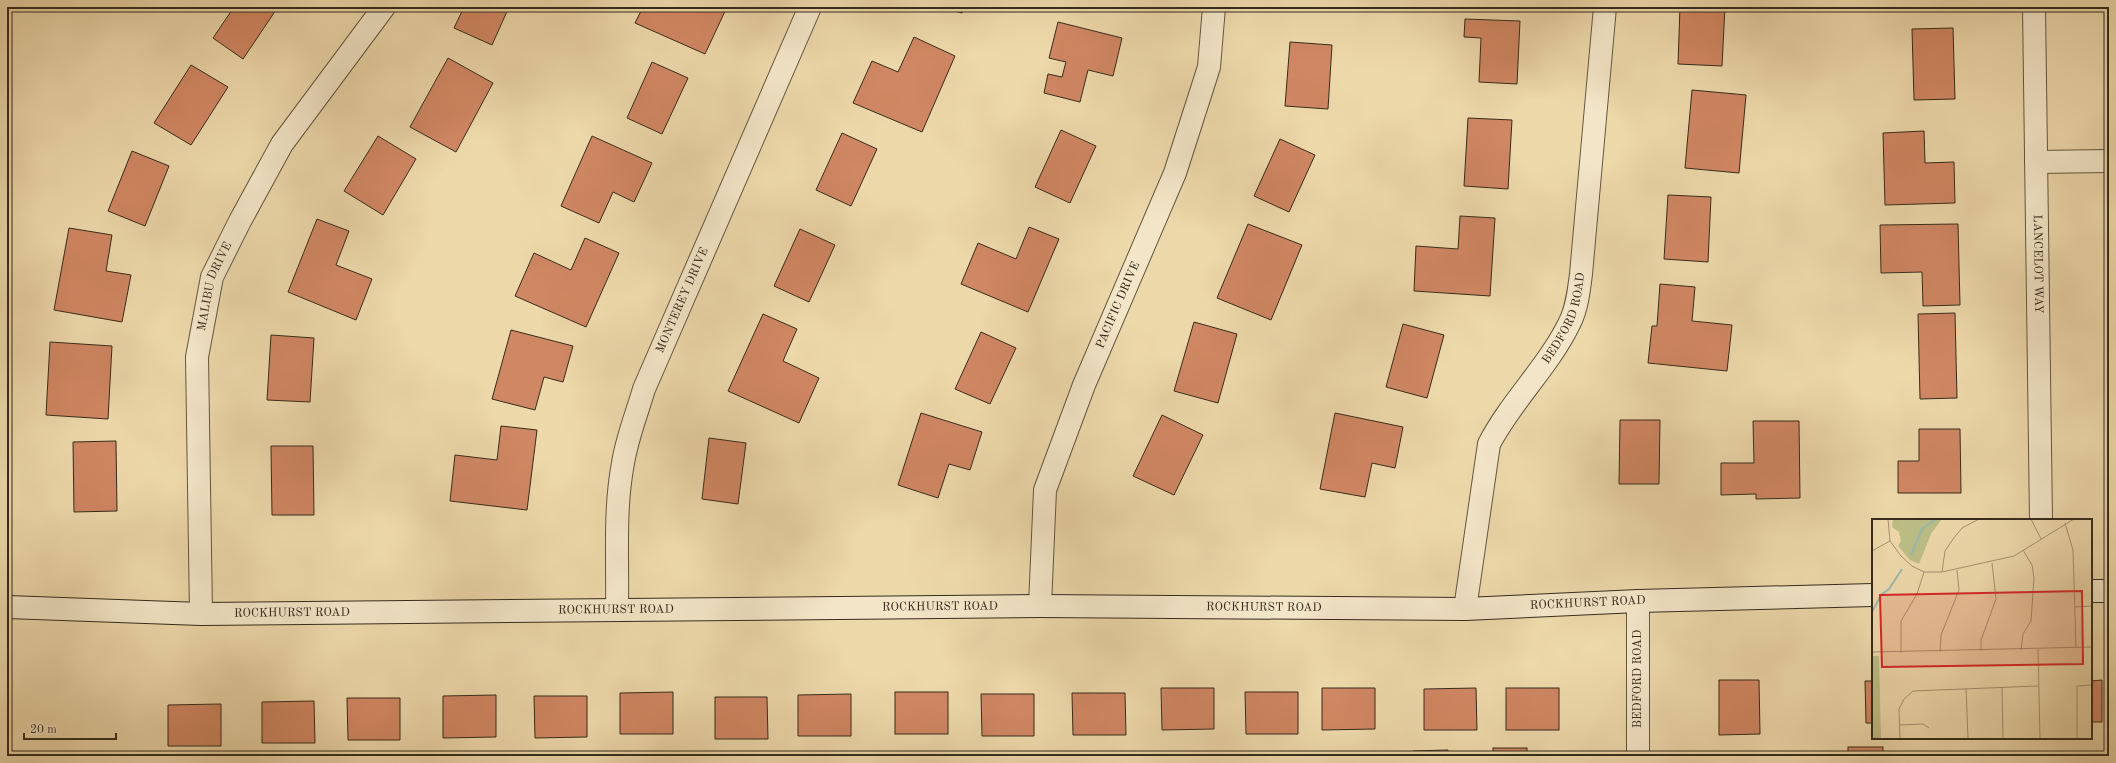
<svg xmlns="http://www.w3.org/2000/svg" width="2116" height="763" font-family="'Old Standard TT',serif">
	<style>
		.building { fill: #d08763; stroke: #352b1e }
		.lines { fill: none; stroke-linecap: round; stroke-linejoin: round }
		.street-casing { stroke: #635641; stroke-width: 24 }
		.secondary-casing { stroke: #352b1e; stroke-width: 24 }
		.street { stroke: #f3e6c8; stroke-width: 22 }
		.secondary { stroke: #f3e6c8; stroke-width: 22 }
		.labels { text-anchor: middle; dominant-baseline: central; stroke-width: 3; stroke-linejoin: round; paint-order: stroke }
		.street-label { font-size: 12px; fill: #352b1e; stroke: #f3e6c8 }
		.inset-river { fill: none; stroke: #9ab9ae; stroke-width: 2 }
		.inset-road { fill: none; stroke: #a39372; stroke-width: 1 }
		.view { fill: #d62828; fill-opacity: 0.15; stroke: #d62828; stroke-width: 2 }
		.inset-edge { fill: none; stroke: #352b1e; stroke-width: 2 }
	</style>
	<rect width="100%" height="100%" fill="#edd8aa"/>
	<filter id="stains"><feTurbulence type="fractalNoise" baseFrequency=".005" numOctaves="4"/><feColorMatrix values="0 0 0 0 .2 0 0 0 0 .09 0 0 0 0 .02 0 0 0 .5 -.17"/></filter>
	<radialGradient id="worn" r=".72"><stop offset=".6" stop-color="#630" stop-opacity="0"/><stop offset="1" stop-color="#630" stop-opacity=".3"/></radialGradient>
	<!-- building -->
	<g class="building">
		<polygon points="234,7 278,7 243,59 213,38"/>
		<polygon points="464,7 509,7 492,45 454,28"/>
		<polygon points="643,7 727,7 705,54 635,23"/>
		<polygon points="939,7 963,7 962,13"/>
		<polygon points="1680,7 1725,7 1722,66 1678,64"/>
		<polygon points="1465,19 1520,21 1517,84 1479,82 1481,38 1464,37"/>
		<polygon points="1058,22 1122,38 1113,76 1088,70 1080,102 1044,93 1048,74 1062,77 1066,62 1049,58"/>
		<polygon points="1953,28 1955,99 1914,100 1912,29"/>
		<polygon points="914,37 955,56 922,132 853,103 872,61 898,72"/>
		<polygon points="1290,42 1332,45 1328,109 1285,106"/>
		<polygon points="448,58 493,83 456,152 410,127"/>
		<polygon points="652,62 688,78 662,134 627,118"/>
		<polygon points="191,65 228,87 191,145 154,123"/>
		<polygon points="1692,90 1746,95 1739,173 1685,168"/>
		<polygon points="1468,118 1512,120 1508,189 1464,186"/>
		<polygon points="1061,130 1096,146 1070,203 1035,187"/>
		<polygon points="1924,131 1925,163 1954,162 1955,203 1885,205 1883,133"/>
		<polygon points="842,133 877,149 851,206 816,190"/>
		<polygon points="378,136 416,159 383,215 344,191"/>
		<polygon points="592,136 652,163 634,202 613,192 599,223 561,206"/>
		<polygon points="1280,139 1315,155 1289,212 1254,196"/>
		<polygon points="132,151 169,166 145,226 108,211"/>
		<polygon points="1668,195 1711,197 1708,262 1664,259"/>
		<polygon points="1460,216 1495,218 1490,296 1414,291 1416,246 1458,249"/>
		<polygon points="317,219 349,231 336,265 372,279 356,320 288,292"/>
		<polygon points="1248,224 1302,245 1271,320 1217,298"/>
		<polygon points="1958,224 1960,305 1923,306 1922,272 1881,273 1880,225"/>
		<polygon points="1029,227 1059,239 1028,312 961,284 978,243 1016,259"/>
		<polygon points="69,228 112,235 106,271 131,275 122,322 54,310"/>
		<polygon points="800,229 835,245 809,302 774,286"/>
		<polygon points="585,238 619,253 586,327 515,296 534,253 571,270"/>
		<polygon points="1660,284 1695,287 1692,321 1732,325 1727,371 1648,363 1652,326 1657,326"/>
		<polygon points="1955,313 1957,398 1920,399 1918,314"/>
		<polygon points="763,314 797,329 783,361 819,378 799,423 728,391"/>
		<polygon points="1194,322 1237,334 1218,403 1174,391"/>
		<polygon points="1403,324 1444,335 1427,398 1386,387"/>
		<polygon points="511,330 573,346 563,382 544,377 535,410 492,399"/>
		<polygon points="981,332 1016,348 990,404 955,389"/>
		<polygon points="271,335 314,338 310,402 267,400"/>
		<polygon points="50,342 112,346 108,419 46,415"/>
		<polygon points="921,413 982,432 970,470 949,464 938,498 898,485"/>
		<polygon points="1335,413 1403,427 1395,468 1372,463 1365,497 1320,489"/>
		<polygon points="1162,415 1203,435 1174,495 1133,476"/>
		<polygon points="1620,420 1660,420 1659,484 1619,484"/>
		<polygon points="1753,421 1799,421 1800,498 1756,499 1756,494 1721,495 1721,463 1754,463"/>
		<polygon points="501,426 537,430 527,510 450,501 455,455 497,460"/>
		<polygon points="1919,429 1960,429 1961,493 1898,493 1898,461 1919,461"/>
		<polygon points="709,438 746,443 738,504 702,499"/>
		<polygon points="116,441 117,511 74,512 73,442"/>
		<polygon points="271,446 313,446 314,515 272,515"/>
		<polygon points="1719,680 1759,680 1760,734 1719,735"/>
		<polygon points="2102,680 2102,722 2091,722 2091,681"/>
		<polygon points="1865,681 1873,681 1873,723 1866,723"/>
		<polygon points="1161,688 1214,688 1214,729 1162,730"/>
		<polygon points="1322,688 1375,688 1375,729 1322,730"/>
		<polygon points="1476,688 1477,730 1424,730 1424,689"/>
		<rect x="1506" y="688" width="53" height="42"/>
		<polygon points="673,692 673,734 620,734 620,693"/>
		<rect x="895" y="692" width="53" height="42"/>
		<polygon points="1245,692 1298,692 1298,734 1246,734"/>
		<polygon points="1072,693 1125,693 1126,735 1073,735"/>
		<polygon points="851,694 851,736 798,736 798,695"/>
		<polygon points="981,694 1034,694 1034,736 982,736"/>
		<polygon points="496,695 496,737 443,738 443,696"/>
		<polygon points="534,696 587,696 587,737 535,738"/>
		<polygon points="715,697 767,697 768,739 715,739"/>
		<polygon points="347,698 400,698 400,740 348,740"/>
		<polygon points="314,701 315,743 262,743 262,702"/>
		<polygon points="221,704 221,746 168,746 168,705"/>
		<rect x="1848" y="747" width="35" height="9"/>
		<rect x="1493" y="748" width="34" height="8"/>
		<polygon points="1448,750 1448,756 1413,756 1413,751"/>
		<polygon points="906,752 906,756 870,756 870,753"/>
		<rect x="970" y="752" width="35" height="4"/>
		<polygon points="729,753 729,756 693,756 693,754"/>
		<polygon points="1086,753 1086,756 1050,756 1050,754"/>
		<rect x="1142" y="753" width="35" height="3"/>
		<rect x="784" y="755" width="36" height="1"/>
	</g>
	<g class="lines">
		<defs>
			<g id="street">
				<path id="s1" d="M 2034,7 L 2041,520"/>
				<polyline points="2036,162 2109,161"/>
				<polyline points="1638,601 1638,756"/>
				<path id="s2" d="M 1040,606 L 1045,490 L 1084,385 L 1175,173 L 1209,67 L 1214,7"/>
				<path id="s3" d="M 617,609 C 618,561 614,510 623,463 C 627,438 637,413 644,389 L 810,7"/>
				<path id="s4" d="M 1465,609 L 1489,444 C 1511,401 1549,366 1570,322 C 1577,308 1579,290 1581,274 L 1605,7"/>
				<path id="s5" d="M 201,614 L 197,357 L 212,277 L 240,221 L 282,144 L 384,7"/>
			</g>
			<g id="secondary">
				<polyline points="2091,591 2109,591"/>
				<path id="s6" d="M 7,607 L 201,614 L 1040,606 L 1465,609 L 1638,601 L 1873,595"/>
			</g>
		</defs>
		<!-- street casing -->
		<use href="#street" class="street-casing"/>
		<!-- secondary casing -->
		<use href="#secondary" class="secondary-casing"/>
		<!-- street -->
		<use href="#street" class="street"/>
		<!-- secondary -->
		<use href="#secondary" class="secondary"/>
	</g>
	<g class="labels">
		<!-- street labels -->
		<g class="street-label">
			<text stroke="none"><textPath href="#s1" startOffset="257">LANCELOT WAY</textPath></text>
			<text stroke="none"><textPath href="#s5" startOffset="330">MALIBU DRIVE</textPath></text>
			<text stroke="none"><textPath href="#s3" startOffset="320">MONTEREY DRIVE</textPath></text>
			<text stroke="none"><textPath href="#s2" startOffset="315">PACIFIC DRIVE</textPath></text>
			<text stroke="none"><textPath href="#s4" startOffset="315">BEDFORD ROAD</textPath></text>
			<text stroke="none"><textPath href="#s6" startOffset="1581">ROCKHURST ROAD</textPath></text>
			<text stroke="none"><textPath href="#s6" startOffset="933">ROCKHURST ROAD</textPath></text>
			<text stroke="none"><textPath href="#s6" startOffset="1257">ROCKHURST ROAD</textPath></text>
			<text stroke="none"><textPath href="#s6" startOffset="609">ROCKHURST ROAD</textPath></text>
			<text stroke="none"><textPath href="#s6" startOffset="285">ROCKHURST ROAD</textPath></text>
			<text transform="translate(1638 679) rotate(-90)">BEDFORD ROAD</text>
		</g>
	</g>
	<!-- overview -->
	<g transform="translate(1872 519)">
		<rect width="220" height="220" fill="#edd8aa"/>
		<path d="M 21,0 L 70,0 L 59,15 L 47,45 L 38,41 L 26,27 L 29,22 L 27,13 L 20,8 ZM 0,137 L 7,137 L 9,220 L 0,220 Z" fill="#bcbe86"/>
		<path class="inset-river" d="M 39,36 L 50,10 L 64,0M 0,93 L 9,76 L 17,70 L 30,50"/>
		<path class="inset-road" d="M 16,0 L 18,22 L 29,37 L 40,47 L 52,53 L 70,53 L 142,37 L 202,0M 159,0 L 169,20M 193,4 L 201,31 L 204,129M 0,32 L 18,22M 70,53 L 73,32 L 81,20 L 90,9 L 107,0M 203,88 L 220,87M 166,130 L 168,220M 149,131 L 151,115 L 159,102 L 162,59 L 160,46 L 151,31M 109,132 L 109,121 L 124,80 L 120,44M 0,133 L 220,128M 68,133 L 69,116 L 87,71 L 85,51M 29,134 L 29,102 L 45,75 L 52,53M 130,168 L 131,220M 94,169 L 96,220M 28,206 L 51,205 L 57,209M 28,220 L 27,190 L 32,180 L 41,172 L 166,167M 205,220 L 205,167 L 220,166"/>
		<path class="view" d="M 210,72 L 211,145 L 10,148 L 8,76 Z"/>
		<rect width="220" height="220" class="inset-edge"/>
	</g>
	<!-- margin -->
	<rect width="2116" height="763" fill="none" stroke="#edd8aa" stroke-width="24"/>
	<rect x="8" y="8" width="2100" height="747" fill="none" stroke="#352b1e" stroke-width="2"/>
	<rect x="12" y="12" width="2092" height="739" fill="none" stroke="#352b1e"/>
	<!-- scale -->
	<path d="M24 733v6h92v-6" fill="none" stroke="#352b1e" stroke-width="2"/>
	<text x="30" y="733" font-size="12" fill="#352b1e" stroke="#f3e6c8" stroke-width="3" paint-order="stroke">20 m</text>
	<rect width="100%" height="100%" filter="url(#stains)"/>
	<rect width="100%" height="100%" fill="url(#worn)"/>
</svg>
